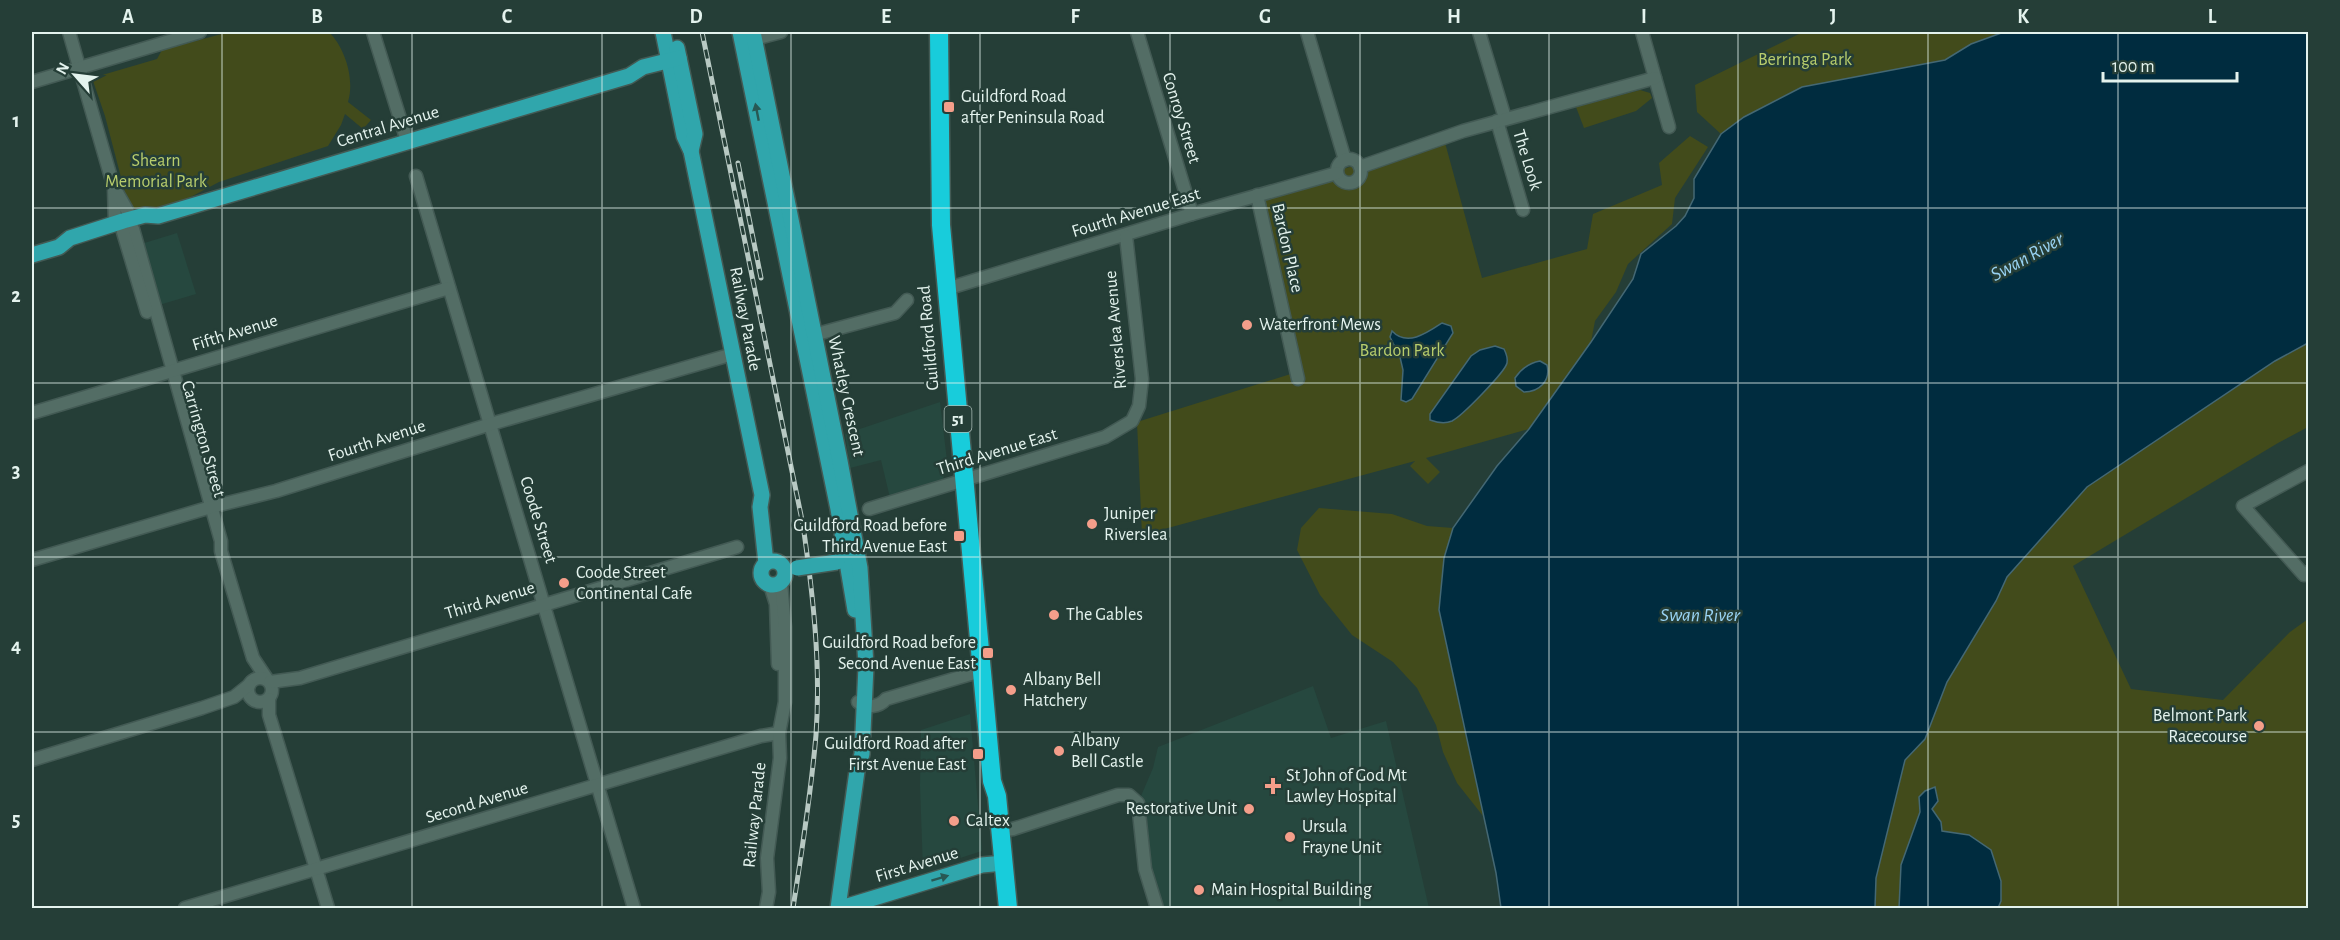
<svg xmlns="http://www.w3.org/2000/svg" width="2340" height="940" font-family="'Alegreya Sans',sans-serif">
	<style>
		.built { fill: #26483f }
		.green { fill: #424b1b }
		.water { fill: #002c3f; stroke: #446874; stroke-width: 1.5 }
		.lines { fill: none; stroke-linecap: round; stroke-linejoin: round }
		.minor-casing { stroke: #435a54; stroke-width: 15 }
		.major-casing { stroke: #435a54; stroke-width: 18 }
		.highway-casing { stroke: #435a54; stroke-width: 21 }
		.minor { stroke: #536d65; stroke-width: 12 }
		.major { stroke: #30a6ac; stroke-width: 15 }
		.highway { stroke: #18ccdb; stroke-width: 18 }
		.rail-casing { stroke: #b8c9c3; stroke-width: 5 }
		.rail { stroke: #253e37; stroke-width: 3; stroke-dasharray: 9; stroke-linecap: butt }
		.major-bridge-casing { stroke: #435a54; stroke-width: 18; stroke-linecap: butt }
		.major-bridge { stroke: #30a6ac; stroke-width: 15 }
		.oneway { fill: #285854 }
		.grid { fill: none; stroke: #e4f3ee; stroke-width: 1.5; stroke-opacity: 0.55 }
		.poi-dot { fill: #f49e8a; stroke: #253e37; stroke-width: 2 }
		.labels { text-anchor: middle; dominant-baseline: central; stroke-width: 5; stroke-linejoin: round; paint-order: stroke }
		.shield { fill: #253e37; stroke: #abbdb7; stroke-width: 1.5 }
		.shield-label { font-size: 16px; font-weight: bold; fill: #e4f3ee }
		.park-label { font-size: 18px; fill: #b8cd6c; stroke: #253e37 }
		.poi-label { font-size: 18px; fill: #e4f3ee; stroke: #253e37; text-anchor: start }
		.street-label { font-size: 18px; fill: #e4f3ee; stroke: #253e37 }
		.water-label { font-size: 20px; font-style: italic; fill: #98d2f2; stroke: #253e37 }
		.neatline { fill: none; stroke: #e4f3ee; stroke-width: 2 }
		.grid-label { font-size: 20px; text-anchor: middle; font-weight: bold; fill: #e4f3ee }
	</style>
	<rect width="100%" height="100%" fill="#253e37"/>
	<!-- built -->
	<g class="built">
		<polygon points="177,233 196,294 159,305 141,244"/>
		<polygon points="940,402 948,469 937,489 891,502 881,460 850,468 845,434"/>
		<polygon points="1313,686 1331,738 1386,721 1429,908 1156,908 1138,803 1153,768 1158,747"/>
		<polygon points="970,714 982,851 923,870 920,786 921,730"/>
	</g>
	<!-- green -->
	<g class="green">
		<path d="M 229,32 L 329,32 C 345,48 355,79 348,102 L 371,120 L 363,129 L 345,114 L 341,125 L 328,146 L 219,182 L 185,200 L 137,213 L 129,208 L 105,116 L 92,78 L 157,59 L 162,50 Z"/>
		<polygon points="1803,32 2004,32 1971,44 1945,60 1802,87 1744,117 1721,134 1697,112 1695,85"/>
		<polygon points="1640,90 1650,93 1652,98 1636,111 1584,128 1576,107"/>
		<polygon points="1690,136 1708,147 1675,198 1672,224 1628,264 1616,292 1595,321 1591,342 1529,429 1426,458 1440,472 1428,484 1410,466 1415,461 1142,535 1137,422 1297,372 1259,194 1444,139 1482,278 1587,249 1593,214 1662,185 1659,163"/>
		<polygon points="2308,343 2308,427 2278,443 2073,566 2131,689 2223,700 2290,632 2308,619 2308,908 1998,908 2001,901 1969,835 1942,832 1941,822 1932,809 1938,801 1934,787 1919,797 1920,812 1901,865 1899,908 1875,908 1876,878 1905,760 1925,739 1947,682 1996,601 2007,577 2087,487 2275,361"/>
		<polygon points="1319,508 1392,514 1427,526 1453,528 1444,558 1439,610 1483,816 1457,783 1443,752 1436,725 1417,688 1393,662 1352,635 1320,595 1297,550 1301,528"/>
	</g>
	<!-- water -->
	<g class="water">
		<polygon points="2004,32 2308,32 2308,343 2275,361 2087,487 2007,577 1996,601 1947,682 1925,739 1905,760 1876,878 1875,908 1501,908 1496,873 1439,610 1444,558 1453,528 1497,466 1529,429 1591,342 1633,279 1641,254 1676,226 1685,216 1694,198 1694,179 1721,134 1744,117 1802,87 1945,60 1971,44"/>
		<path d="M 1442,323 L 1451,326 L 1453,333 L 1412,399 L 1406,402 L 1401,400 L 1403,370 L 1400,357 L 1390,337 L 1392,331 C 1407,347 1427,333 1442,323 Z"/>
		<path d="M 1495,346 L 1504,349 C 1506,353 1508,358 1507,363 C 1505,372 1462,416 1452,421 C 1445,424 1438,423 1430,420 L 1430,414 L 1471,356 L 1480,350 Z"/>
		<path d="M 1540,361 L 1547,365 C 1551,381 1539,392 1524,392 L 1516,386 L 1515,378 C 1521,369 1529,363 1540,361 Z"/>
		<polygon points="1935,787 1938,801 1932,809 1941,822 1942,831 1969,835 1991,850 2001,881 2001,901 1998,908 1899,908 1901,865 1920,812 1919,797 1925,791"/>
	</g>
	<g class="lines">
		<defs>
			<g id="minor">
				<polyline points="69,32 114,188 115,224"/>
				<polyline points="373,32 407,141"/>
				<polyline points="1137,32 1192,214"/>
				<polyline points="1307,32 1345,160"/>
				<polyline points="1479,32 1505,118"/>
				<polyline points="1642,32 1669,127"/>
				<polyline points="747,41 781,32"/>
				<polyline points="32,82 200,32"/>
				<polyline points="1497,121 1523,210"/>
				<circle cx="1349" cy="171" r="12"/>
				<polyline points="1360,167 1463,131 1655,78"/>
				<polyline points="416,176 634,908"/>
				<polyline points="115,189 132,219"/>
				<polyline points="1257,195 1298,379"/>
				<polyline points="133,229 221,541 221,551 253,658 267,679"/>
				<polyline points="123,232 147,312"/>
				<polyline points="946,289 1192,214 1337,173"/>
				<polyline points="806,337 895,313 907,300"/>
				<polyline points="32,413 449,288"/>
				<polyline points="2308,471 2243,506 2304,575 2308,572"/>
				<polyline points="869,509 1105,437 1132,421 1139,406 1142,379 1126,236"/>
				<polyline points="32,560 211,507 276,491 491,424 733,354"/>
				<polyline points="770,585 776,604 778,664"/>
				<circle cx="260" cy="690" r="12"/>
				<polyline points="270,682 300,678 737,547"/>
				<polyline points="269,699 269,715 328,908"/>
				<path d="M 858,702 C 866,709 879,707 886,699 L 981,671"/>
				<polyline points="32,760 202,708 234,697 249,685"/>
				<polyline points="996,825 1006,830 1013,829 1118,795 1129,795 1138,803 1145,869 1157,908"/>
				<polyline points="185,908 761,736 779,733"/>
				<polyline points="766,908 769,892 767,858 780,758 779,733 785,702 785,627 781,583"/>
			</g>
			<g id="major">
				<polyline points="663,32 684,136 691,151 762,495 760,507 766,563"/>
				<polyline points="740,32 838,509 855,610"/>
				<polyline points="753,32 840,461 860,568 866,666 862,754 857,771 838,908"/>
				<polyline points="677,48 695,134 691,151"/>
				<polyline points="32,255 59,247 70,238 123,221 145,215 158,216 629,76 643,67 679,58"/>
				<circle cx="773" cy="573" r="12"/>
				<polyline points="841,908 982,865 1004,863"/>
			</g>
			<polyline id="highway" points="939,32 941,225 992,781 997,796 1008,908"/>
		</defs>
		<!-- minor casing -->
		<use href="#minor" class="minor-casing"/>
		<!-- major casing -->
		<use href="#major" class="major-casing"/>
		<!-- highway casing -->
		<use href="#highway" class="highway-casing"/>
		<!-- minor -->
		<use href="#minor" class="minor"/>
		<!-- major -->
		<use href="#major" class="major"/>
		<!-- highway -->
		<use href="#highway" class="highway"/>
		<defs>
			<g id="rail">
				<path d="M 702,32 L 803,525 C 813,595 821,664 816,735 C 811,793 802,851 793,908"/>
				<polyline points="738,163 761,278"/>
			</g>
		</defs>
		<!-- rail casing -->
		<use href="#rail" class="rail-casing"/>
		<!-- rail -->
		<use href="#rail" class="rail"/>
		<defs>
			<polyline id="major-bridge" points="797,568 837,562"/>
		</defs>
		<!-- major-bridge casing -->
		<use href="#major-bridge" class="major-bridge-casing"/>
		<!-- major-bridge -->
		<use href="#major-bridge" class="major-bridge"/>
	</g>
	<!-- one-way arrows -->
	<defs><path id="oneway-solid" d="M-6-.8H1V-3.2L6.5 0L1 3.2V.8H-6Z" transform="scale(1.5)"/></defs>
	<g class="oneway">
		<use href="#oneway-solid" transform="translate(757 112) rotate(-101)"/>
		<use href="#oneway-solid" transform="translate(940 878) rotate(-17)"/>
	</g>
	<!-- grid -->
	<path class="grid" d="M 222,32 L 222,908M 412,32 L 412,908M 602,32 L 602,908M 791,32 L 791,908M 980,32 L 980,908M 1170,32 L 1170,908M 1360,32 L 1360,908M 1549,32 L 1549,908M 1738,32 L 1738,908M 1928,32 L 1928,908M 2118,32 L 2118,908M 32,208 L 2308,208M 32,383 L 2308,383M 32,557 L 2308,557M 32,732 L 2308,732"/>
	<!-- markers -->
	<g class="poi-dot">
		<rect x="943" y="101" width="12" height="12" rx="3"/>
		<circle cx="1247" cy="325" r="6"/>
		<circle cx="1092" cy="524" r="6"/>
		<rect x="953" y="530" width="12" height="12" rx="3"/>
		<circle cx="564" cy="583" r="6"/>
		<circle cx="1054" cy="615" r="6"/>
		<rect x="982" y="647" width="12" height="12" rx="3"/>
		<circle cx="1011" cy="690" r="6"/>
		<circle cx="2259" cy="726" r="6"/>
		<circle cx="1059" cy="751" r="6"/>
		<rect x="972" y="748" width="12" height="12" rx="3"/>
		<path d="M1270 777h6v6h6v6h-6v6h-6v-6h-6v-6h6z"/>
		<circle cx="1249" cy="809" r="6"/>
		<circle cx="954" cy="821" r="6"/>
		<circle cx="1290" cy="837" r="6"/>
		<circle cx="1199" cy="890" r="6"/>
	</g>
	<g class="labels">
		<!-- shield labels -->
		<rect class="shield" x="944.5" y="406" width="27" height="26" rx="4.5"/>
		<g class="shield-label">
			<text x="958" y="419">51</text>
		</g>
		<!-- park labels -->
		<g class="park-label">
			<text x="1805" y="60">Berringa Park</text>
			<text x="156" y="161">Shearn<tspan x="156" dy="21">Memorial Park</tspan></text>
			<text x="1402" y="351">Bardon Park</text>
		</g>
		<!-- poi labels -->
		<g class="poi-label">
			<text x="961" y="97">Guildford Road<tspan x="961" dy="21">after Peninsula Road</tspan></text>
			<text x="1259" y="325">Waterfront Mews</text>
			<text x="1104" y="514">Juniper<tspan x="1104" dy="21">Riverslea</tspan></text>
			<text x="947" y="526" text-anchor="end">Guildford Road before<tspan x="947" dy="21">Third Avenue East</tspan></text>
			<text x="576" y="573">Coode Street<tspan x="576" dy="21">Continental Cafe</tspan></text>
			<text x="1066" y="615">The Gables</text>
			<text x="976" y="643" text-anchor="end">Guildford Road before<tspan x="976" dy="21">Second Avenue East</tspan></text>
			<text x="1023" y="680">Albany Bell<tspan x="1023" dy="21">Hatchery</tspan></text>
			<text x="2247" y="716" text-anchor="end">Belmont Park<tspan x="2247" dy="21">Racecourse</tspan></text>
			<text x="1071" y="741">Albany<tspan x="1071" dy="21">Bell Castle</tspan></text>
			<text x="966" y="744" text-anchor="end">Guildford Road after<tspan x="966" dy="21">First Avenue East</tspan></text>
			<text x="1286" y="776">St John of God Mt<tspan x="1286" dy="21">Lawley Hospital</tspan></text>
			<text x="1237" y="809" text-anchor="end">Restorative Unit</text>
			<text x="966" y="821">Caltex</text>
			<text x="1302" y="827">Ursula<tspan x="1302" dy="21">Frayne Unit</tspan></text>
			<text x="1211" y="890">Main Hospital Building</text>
		</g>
		<!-- street labels -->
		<g class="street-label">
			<text transform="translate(1181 118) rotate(73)">Conroy Street</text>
			<text transform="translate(388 127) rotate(-17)">Central Avenue</text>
			<text transform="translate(1527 160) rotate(73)">The Look</text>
			<text transform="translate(1136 213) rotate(-17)">Fourth Avenue East</text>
			<text transform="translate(1287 248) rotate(77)">Bardon Place</text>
			<text transform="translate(745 319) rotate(79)">Railway Parade</text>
			<text transform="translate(1116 330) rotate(-95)">Riverslea Avenue</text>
			<text transform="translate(235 333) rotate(-17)">Fifth Avenue</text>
			<text transform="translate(929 338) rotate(-95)">Guildford Road</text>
			<text transform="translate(846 396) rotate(78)">Whatley Crescent</text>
			<text transform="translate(203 439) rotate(74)">Carrington Street</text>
			<text transform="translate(377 441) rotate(-18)">Fourth Avenue</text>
			<text transform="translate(997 452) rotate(-17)">Third Avenue East</text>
			<text transform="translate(538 520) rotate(73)">Coode Street</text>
			<text transform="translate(490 601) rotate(-17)">Third Avenue</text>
			<text transform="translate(477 803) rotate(-17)">Second Avenue</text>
			<text transform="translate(755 815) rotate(-84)">Railway Parade</text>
			<text transform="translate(917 865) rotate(-17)">First Avenue</text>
		</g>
		<!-- water labels -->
		<g class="water-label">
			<text transform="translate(2027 257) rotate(-29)">Swan River</text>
			<text x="1700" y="615">Swan River</text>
		</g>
	</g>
	<!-- border -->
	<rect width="2340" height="940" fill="none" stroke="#253e37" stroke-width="66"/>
	<!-- north arrow -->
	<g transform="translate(75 75) rotate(298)" stroke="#253e37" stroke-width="4.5" paint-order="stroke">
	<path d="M0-4.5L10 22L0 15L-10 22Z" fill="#e4f3ee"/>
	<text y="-9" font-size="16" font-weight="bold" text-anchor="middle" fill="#e4f3ee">N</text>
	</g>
	<!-- scale -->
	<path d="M2103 72v9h134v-9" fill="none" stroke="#e4f3ee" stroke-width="3"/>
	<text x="2112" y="72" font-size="18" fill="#e4f3ee" stroke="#253e37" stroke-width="4.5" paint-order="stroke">100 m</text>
	<rect x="33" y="33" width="2274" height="874" class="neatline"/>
	<g class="grid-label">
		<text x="128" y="23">A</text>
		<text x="317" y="23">B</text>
		<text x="507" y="23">C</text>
		<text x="696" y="23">D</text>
		<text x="886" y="23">E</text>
		<text x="1075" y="23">F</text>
		<text x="1265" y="23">G</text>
		<text x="1454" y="23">H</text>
		<text x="1644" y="23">I</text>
		<text x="1833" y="23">J</text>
		<text x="2023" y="23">K</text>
		<text x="2212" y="23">L</text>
		<text x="16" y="127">1</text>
		<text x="16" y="302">2</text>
		<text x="16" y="477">3</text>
		<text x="16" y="652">4</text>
		<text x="16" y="826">5</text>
	</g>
</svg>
